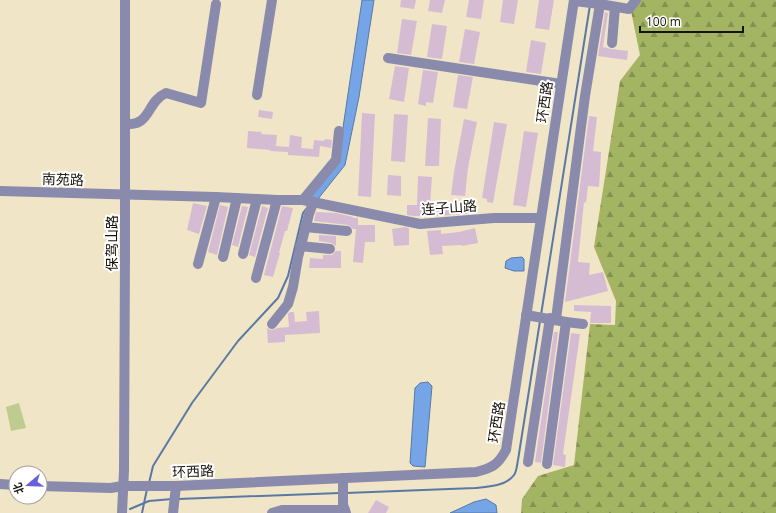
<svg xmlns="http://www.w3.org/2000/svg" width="776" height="513" font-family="'Open Sans','Noto Sans SC',sans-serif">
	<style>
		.forest { fill: url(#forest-firs) }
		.green { fill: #becc8f }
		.water { fill: #75a5e6; stroke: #5979a4 }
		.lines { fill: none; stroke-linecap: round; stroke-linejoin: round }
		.stream { stroke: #5979a4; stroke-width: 2 }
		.building { fill: #d6bcd2 }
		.minor { stroke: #8a8bac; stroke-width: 10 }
		.labels { text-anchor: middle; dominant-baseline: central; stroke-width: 4; stroke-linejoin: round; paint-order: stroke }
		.street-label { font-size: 14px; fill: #171309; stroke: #fff }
	</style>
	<defs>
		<pattern id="forest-firs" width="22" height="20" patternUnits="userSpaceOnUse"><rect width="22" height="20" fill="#a3b463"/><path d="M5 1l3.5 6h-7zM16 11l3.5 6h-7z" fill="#849150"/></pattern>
	</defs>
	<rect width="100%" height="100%" fill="#f1e5c7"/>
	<!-- forest -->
	<polygon class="forest" points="639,0 776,0 776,513 521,513 522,499 538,476 574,465 590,324 615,325 616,301 594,247 620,81 640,55 631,11"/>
	<!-- green -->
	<polygon class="green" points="19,403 26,428 11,431 6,407"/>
	<!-- water -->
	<g class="water">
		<polygon points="362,0 374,0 359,97 345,165 318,199 305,196 338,161"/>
		<polygon points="522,257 524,259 524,271 514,271 505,268 506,261 511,258"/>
		<polygon points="428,382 432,386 425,467 413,466 410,463 415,388 420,383"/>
		<polygon points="486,499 496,505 497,513 450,513 474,502"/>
	</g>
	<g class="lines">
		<!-- stream -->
		<g class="stream">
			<polyline points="541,315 590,5"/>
			<polyline points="149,483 153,466 192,403 238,341 278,298 288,276 303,213 306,209"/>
			<path d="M 346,493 L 475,488 C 488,487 506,486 514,475 C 517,471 517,464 518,460 L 540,321"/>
			<polyline points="178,499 340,493"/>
			<polyline points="130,509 149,501 172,499"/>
			<polyline points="142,513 147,489"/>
		</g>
	</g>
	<!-- building -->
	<g class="building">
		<polygon points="401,0 416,0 414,9 400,7"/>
		<polygon points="430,0 445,0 442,13 428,11"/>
		<polygon points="469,0 484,0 481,19 466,17"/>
		<polygon points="503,0 518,0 514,24 500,22"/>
		<polygon points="539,0 554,0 549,30 535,28"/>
		<polygon points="605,12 608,13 603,47 611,49 628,51 627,60 598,56"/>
		<polygon points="402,19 417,21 411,55 397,53"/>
		<polygon points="432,24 447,26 442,59 427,57"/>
		<polygon points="465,29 480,32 474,64 459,62"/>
		<polygon points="531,40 546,43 541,74 526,72"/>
		<polygon points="395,66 409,68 404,102 389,99"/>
		<polygon points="423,70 438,72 433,103 426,102 426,106 418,104"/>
		<polygon points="458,75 473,77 467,109 453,107"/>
		<polygon points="259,110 273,112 272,119 258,117"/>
		<polygon points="362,113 375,114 371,197 358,196"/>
		<polygon points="394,114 408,115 405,162 391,161"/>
		<polygon points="589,116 597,117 593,151 601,152 600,172 599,187 588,186 586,203 584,202 578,262 590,263 589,275 603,272 608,291 565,302"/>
		<polygon points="428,118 441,119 439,166 425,166"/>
		<polygon points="464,119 477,122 468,168 465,196 451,195 454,172"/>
		<polygon points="494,122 507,124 493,203 487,202 487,199 482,198"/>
		<polygon points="248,131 262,132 261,134 277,135 276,146 289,147 290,135 302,137 301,148 313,149 314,140 324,141 325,139 332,140 331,148 320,146 319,157 288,155 288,152 270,151 270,150 247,148"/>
		<polygon points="524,131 538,133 526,207 513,205"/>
		<polygon points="388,175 401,176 401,196 387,195"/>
		<polygon points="418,176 432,177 430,205 467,205 467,214 435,216 414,216 407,215 407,205 417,205"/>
		<polygon points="193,203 207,206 199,234 187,230"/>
		<polygon points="220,205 228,207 217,255 208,252"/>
		<polygon points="242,206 248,207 238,247 232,245"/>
		<polygon points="262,206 268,208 255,257 249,255"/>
		<polygon points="282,206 293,208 287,231 285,231 279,253 280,253 273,277 264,275"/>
		<polygon points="316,212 336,213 353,217 353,218 358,218 358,225 375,225 375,242 365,242 363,263 353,262 356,229 353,229 348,225 314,221"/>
		<polygon points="405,227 409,228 409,245 394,246 392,229"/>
		<polygon points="475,228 478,243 462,246 461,245 442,246 443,254 430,255 427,231 441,230 441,234 459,232"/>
		<polygon points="319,235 336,236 336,246 331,243 319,241"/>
		<polygon points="336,251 341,251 341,268 309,268 310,258 323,259 323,255 332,255"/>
		<polygon points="574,305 611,306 611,323 590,323 591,312 574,311"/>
		<polygon points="319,311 320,333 285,335 285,342 268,343 267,328 271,330 278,328 289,327 288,314 290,312 294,312 295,322 307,321 306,312"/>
		<polygon points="554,332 558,332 541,463 535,462"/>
		<polygon points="571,333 580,334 563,454 566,455 565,467 553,465"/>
		<polygon points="376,500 389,507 386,513 368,513"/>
	</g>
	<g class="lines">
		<!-- minor -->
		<g class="minor">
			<polyline points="600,4 629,9 636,0"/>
			<polyline points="612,43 615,7"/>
			<polyline points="388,58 561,84"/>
			<polyline points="257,95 272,0"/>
			<path d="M 125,124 C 151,127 146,102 166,93 L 201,103 L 216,4"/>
			<polyline points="0,191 216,197 277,200 303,200 420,224 494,218 541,218"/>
			<polyline points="303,200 336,160 339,131"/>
			<polyline points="305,227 347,231"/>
			<polyline points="300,246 330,249"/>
			<polyline points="243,254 257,199"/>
			<polyline points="223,257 237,198"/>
			<polyline points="198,264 216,197"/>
			<polyline points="256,278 277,200"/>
			<polyline points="526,315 566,322 547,464"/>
			<polyline points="556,319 585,96 600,4 574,1"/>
			<polyline points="566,322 583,324"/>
			<polyline points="272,324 288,304 293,287 298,257 309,214 313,203"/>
			<polyline points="528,462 550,318"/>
			<polyline points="343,478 343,505 346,513"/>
			<polyline points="0,484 16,485"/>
			<path d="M 40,486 L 111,488 L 122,486 L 176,486 L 476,472 C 492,468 498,465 506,450 L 574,0"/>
			<polyline points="122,513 124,470 125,251 125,0"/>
			<polyline points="173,513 176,486"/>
			<polyline points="272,513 282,510 345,510"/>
		</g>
	</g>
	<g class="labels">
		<!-- street labels -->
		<g class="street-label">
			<text transform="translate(544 102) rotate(-82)">环西路</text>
			<text transform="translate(63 179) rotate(2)">南苑路</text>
			<text transform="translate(449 207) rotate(-4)">连子山路</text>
			<text transform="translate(111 243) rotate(-90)">保驾山路</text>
			<text transform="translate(496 422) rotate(-81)">环西路</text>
			<text transform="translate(193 471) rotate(-2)">环西路</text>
		</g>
	</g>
	<!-- north arrow -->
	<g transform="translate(28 485) rotate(251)"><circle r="19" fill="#ffffff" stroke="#a2a19d"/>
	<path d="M0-3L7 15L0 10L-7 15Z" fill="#6961db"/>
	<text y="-6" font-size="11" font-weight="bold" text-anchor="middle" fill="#171309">北</text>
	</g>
	<!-- scale -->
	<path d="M640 26v6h103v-6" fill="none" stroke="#171309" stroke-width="2"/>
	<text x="646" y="26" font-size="12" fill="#171309" stroke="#ffffff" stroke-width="3" paint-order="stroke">100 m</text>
</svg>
